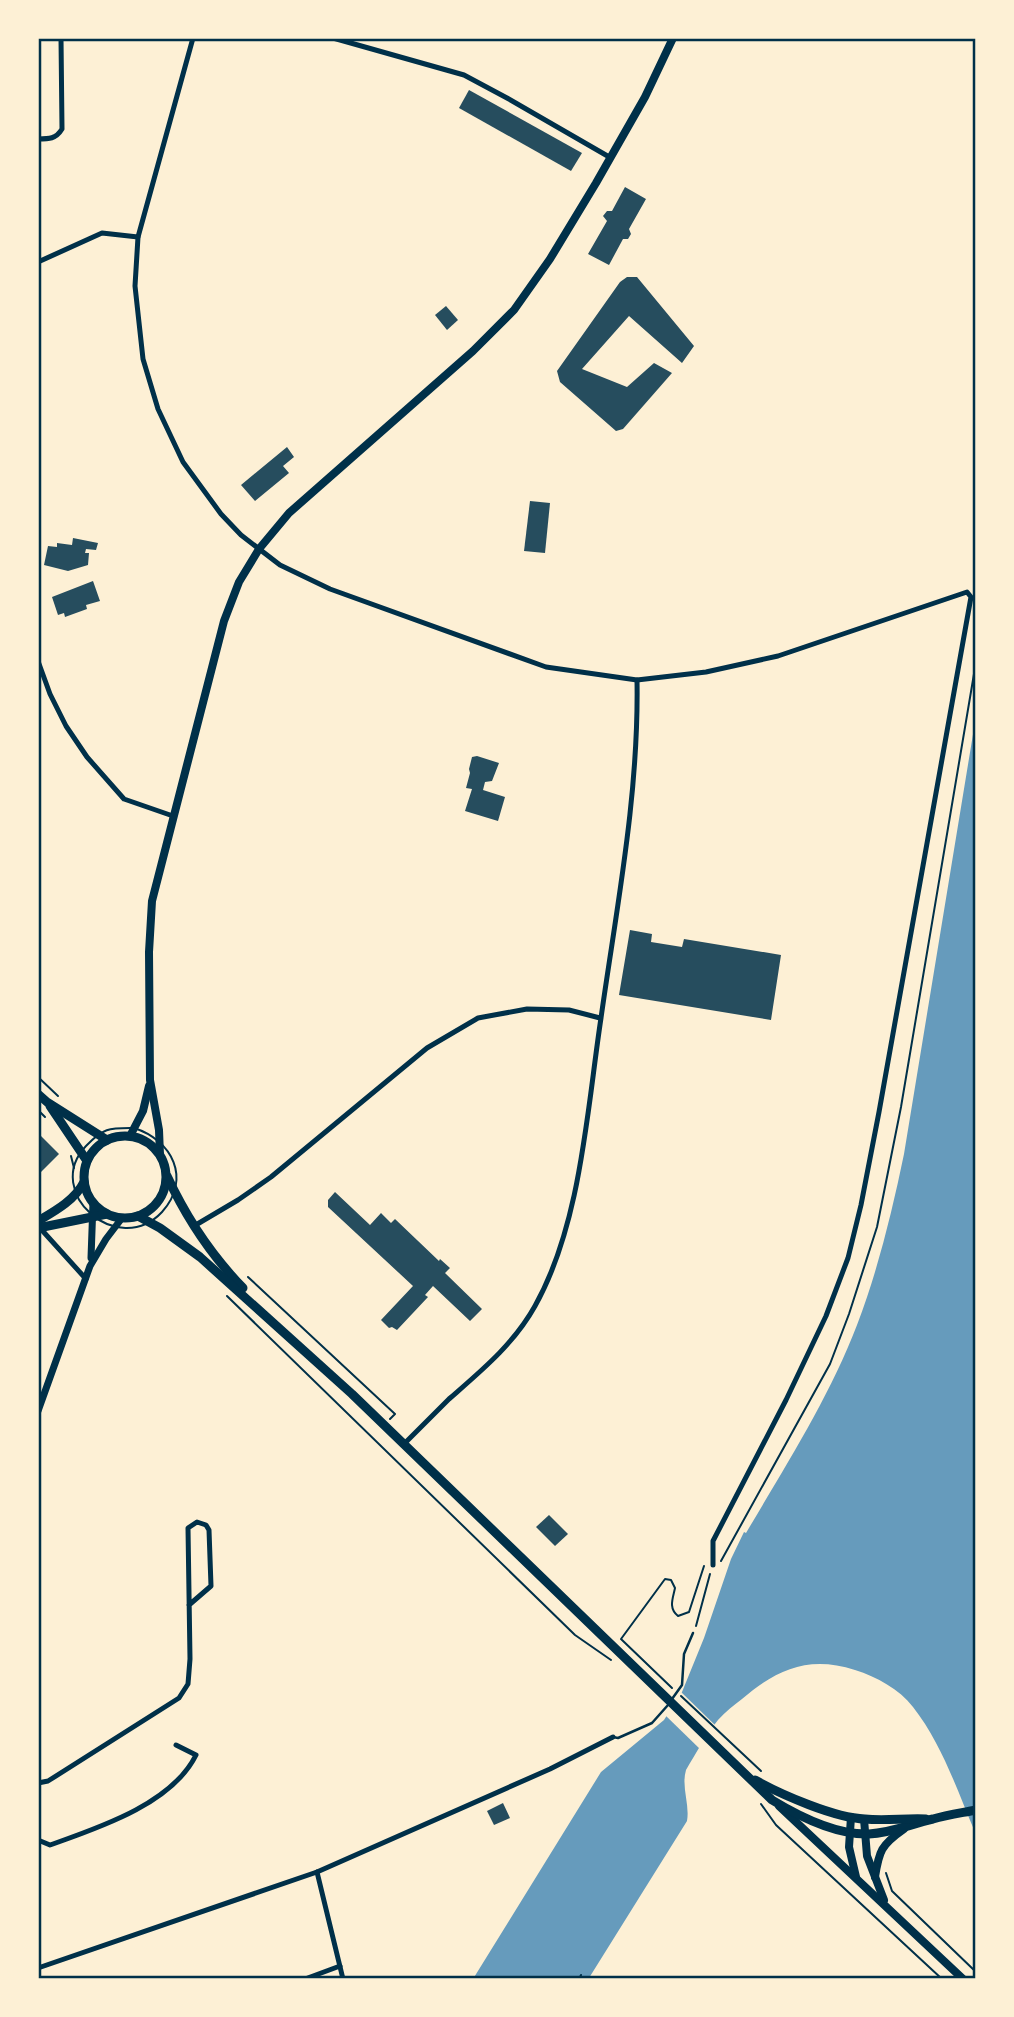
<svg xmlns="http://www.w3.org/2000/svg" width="1014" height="2017" font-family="'Roboto Condensed',sans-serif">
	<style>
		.water { fill: #669bbc }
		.pier { fill: #fdf0d5 }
		.building { fill: #264d5e }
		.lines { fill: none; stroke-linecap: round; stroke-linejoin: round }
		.path { stroke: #003049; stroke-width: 2 }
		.service { stroke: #003049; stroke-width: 2.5 }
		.minor { stroke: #003049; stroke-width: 5 }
		.tertiary { stroke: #003049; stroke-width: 7 }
		.secondary { stroke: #003049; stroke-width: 8 }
		.primary { stroke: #003049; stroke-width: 9 }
		.neatline { fill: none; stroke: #003049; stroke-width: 2.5 }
	</style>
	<rect width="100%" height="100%" fill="#fdf0d5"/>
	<!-- water -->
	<path class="water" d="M 975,722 L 975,1832 C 957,1790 942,1744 913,1707 C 899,1689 877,1677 855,1670 C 809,1655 777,1669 742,1699 C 734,1705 725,1712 718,1720 C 706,1735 696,1753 686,1770 C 681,1787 690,1804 687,1821 L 589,1978 L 473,1979 L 601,1772 L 664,1720 L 682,1692 L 704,1638 L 731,1559 L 744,1532 L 746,1533 C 786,1465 829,1398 857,1325 C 878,1270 892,1212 904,1154 Z"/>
	<!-- pier -->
	<polygon class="pier" points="679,1690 717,1727 702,1751 664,1714"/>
	<!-- building -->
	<g class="building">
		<polygon points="469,90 582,153 571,171 459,108"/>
		<polygon points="625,187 646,199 629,229 631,234 628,239 623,239 609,265 588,254 607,221 603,216 607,211 612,211"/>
		<polygon points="627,277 637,277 694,346 682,363 629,316 582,369 627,387 654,363 672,373 623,429 616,431 560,382 557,371 620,282"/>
		<polygon points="446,306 458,320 447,330 435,315"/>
		<polygon points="287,447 294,457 283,466 289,473 255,501 241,485"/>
		<polygon points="530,501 550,503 545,553 524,551"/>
		<polygon points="73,538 98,543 96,550 86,549 85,553 89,553 88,565 68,571 44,565 48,546 57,547 57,543 72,545"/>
		<polygon points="93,581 100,601 86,605 87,609 65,617 64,613 58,615 52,597"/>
		<polygon points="477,756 499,763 492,781 485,782 483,790 505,797 498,821 465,811 472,789 466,788 470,773 469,769 472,757"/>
		<polygon points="630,930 652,934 651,942 682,947 684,939 781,955 771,1020 619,995"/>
		<polygon points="38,1133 59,1154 38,1175"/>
		<polygon points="335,1192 370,1225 381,1213 391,1223 395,1219 439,1261 440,1259 450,1268 445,1273 482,1309 470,1321 433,1286 425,1295 428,1297 397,1330 392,1327 389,1328 381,1320 413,1286 328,1207 328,1200"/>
		<polygon points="549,1515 568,1534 555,1546 536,1527"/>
		<polygon points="503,1803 510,1818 494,1825 487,1811"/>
	</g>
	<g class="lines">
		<!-- path -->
		<g class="path">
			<polyline points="38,1077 58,1096"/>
			<polyline points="38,1110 45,1117"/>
			<path d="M 134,1128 C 172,1140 192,1179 162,1212 C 118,1259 42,1192 86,1146 C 104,1127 110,1128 134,1128 Z"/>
			<polyline points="71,1156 74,1168"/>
			<polyline points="248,1277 395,1414 390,1419"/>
			<polyline points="227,1296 575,1635 611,1660"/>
			<polyline points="721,1561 830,1364 849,1314 877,1227 901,1107 976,662"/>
			<polyline points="696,1626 710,1574"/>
			<path d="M 672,1688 L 621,1639 L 665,1579 L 671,1580 L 675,1588 C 673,1598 668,1608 678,1616 L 689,1612 L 704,1566"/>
			<polyline points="681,1696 761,1771"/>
			<polyline points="761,1804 776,1825 942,1979"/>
			<polyline points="886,1873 892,1891 976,1972"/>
			<polyline points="579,1979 581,1975"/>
		</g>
		<!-- service -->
		<g class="service">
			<polyline points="672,1699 682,1685 684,1654 693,1633"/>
			<polyline points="613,1737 618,1738 652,1723 668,1705"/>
		</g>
		<!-- minor -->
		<g class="minor">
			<polyline points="193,38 138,237 135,286 143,359 158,409 183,462 221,514 241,535 280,565 330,589 546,667 637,680 706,672 778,656 967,592 971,597 879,1112 861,1205 848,1258 826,1316 786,1400 713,1541 713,1565"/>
			<polyline points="333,38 464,75 507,98 611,158"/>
			<path d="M 38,139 C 49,139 56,139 62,129 L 61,38"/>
			<polyline points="38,262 102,233 138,237"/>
			<polyline points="38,661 50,694 66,726 87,757 124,799 173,816"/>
			<polyline points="194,1226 238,1200 271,1177 427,1048 478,1018 527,1009 569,1010 600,1018"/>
			<polyline points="40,1228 86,1279"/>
			<path d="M 404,1444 C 419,1429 434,1414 449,1399 C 481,1371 514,1344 535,1306 C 581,1224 587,1110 601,1018 C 617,905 639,794 637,680"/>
			<polyline points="38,1783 48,1781 179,1698 188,1684 190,1659 188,1528 197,1522 206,1525 209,1530 211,1586 189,1605"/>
			<path d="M 38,1840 L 50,1845 C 98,1828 172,1804 196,1755 L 176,1745"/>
			<polyline points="317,1872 343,1979"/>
			<polyline points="38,1968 317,1872 550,1769 613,1737"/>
			<polyline points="305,1979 340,1966"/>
		</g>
		<!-- tertiary -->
		<g class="tertiary">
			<polyline points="91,1258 93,1203"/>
			<polyline points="38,1411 90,1266 106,1239 122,1218"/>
		</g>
		<!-- secondary -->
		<g class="secondary">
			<polyline points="130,1136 143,1111 149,1086"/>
			<polyline points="160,1155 159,1130 150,1080 149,952 152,901 224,621 239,582 259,549 289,513 473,351 514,310 550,259 596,183 645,97 673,38"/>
			<polyline points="779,1806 963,1979"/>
			<polyline points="851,1817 849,1847 856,1877"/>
			<polyline points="864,1819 867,1856 884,1900"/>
			<path d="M 875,1877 C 879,1851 881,1845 904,1829"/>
		</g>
		<!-- primary -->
		<g class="primary">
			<polyline points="38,1094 47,1102 107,1140"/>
			<polyline points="50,1106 87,1161"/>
			<circle cx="125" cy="1177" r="41"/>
			<path d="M 167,1176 C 186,1217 211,1255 243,1288"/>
			<path d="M 138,1216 L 160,1228 L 200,1257 L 352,1394 L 772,1800 C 800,1817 836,1835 869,1834 C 892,1833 911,1824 933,1819 C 947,1815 961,1813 976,1810"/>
			<path d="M 38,1221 C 55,1211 75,1200 84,1182"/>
			<polyline points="38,1228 107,1214"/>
			<path d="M 755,1780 C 782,1795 835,1818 865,1819 C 885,1821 906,1818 926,1819"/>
		</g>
	</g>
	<!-- border -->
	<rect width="1014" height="2017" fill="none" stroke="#fdf0d5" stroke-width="80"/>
	<rect x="40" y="40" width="934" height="1937" class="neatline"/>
</svg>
